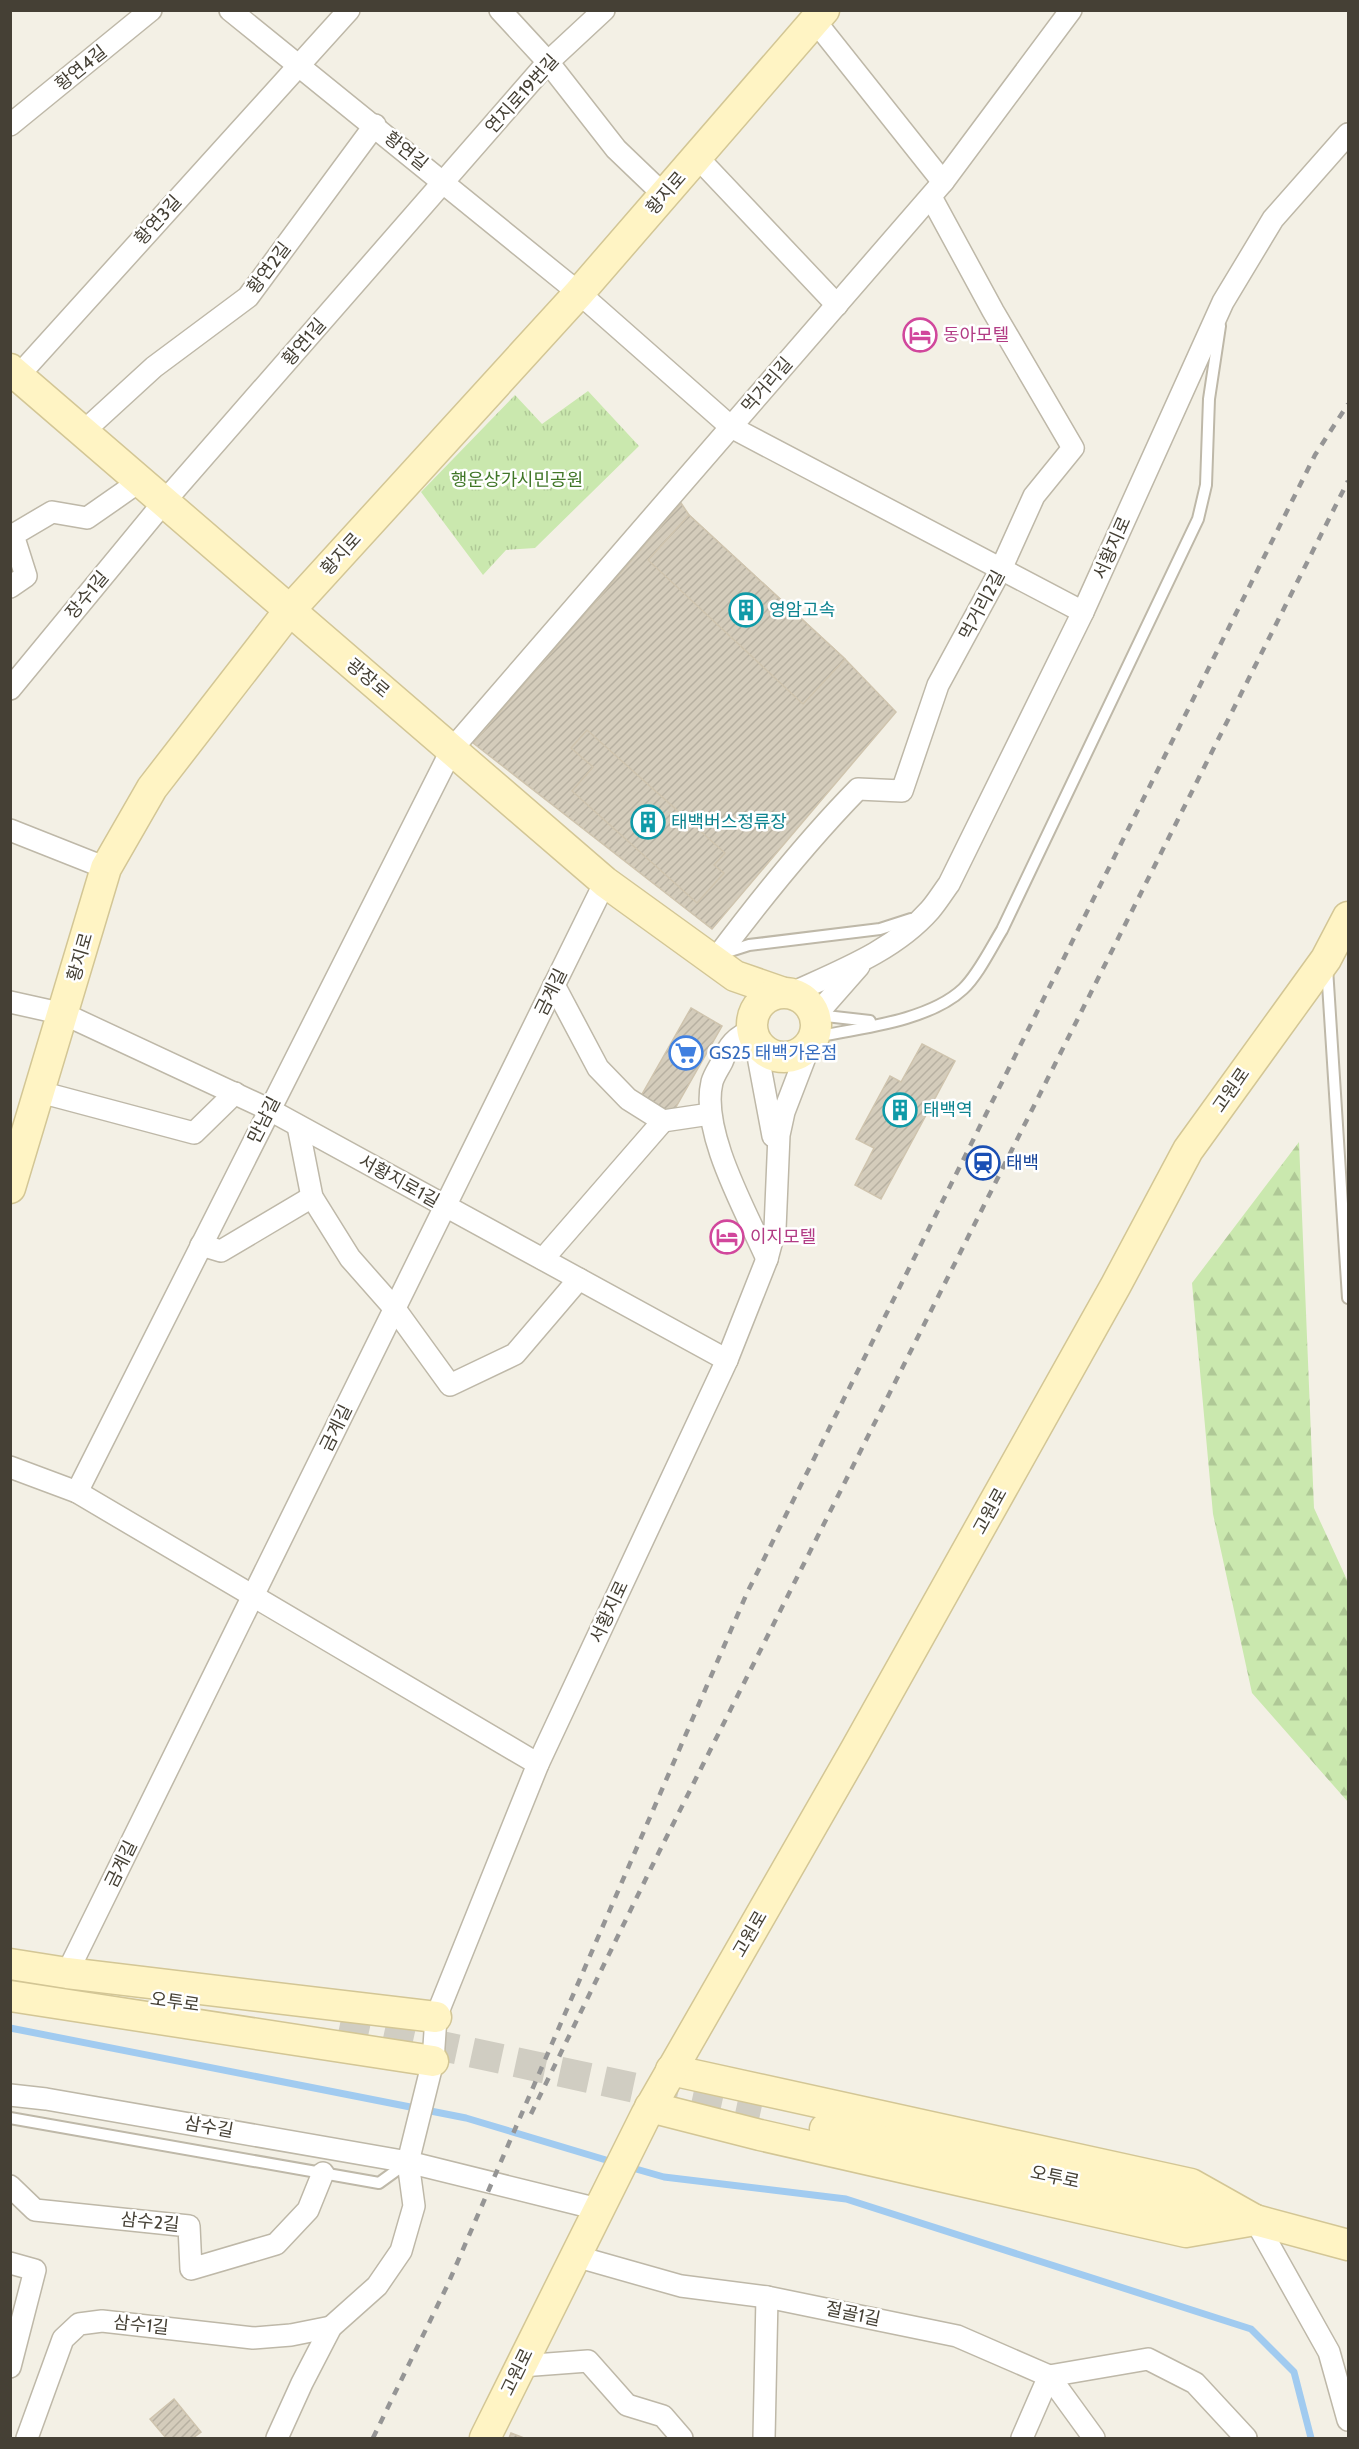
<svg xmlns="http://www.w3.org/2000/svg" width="1359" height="2449" font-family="Cabin,'Noto Sans KR',sans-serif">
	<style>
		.forest { fill: url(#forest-firs) }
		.park { fill: url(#park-tufts) }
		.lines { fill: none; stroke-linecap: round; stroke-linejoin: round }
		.stream { stroke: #a1cbf0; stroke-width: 7 }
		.building { fill: url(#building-hatch); stroke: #cfc4ae; stroke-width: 1.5 }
		.secondary-tunnel { stroke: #d0cdc2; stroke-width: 30; stroke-dasharray: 30 15; stroke-linecap: butt }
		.lane-casing { stroke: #beb8a8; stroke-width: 14 }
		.street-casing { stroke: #beb8a8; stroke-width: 24 }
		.secondary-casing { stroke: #d3c695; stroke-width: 33 }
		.lane { stroke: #fff; stroke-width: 10 }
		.street { stroke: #fff; stroke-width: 21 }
		.secondary { stroke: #fff4c4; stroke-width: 30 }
		.rail { stroke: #959595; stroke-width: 4.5; stroke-dasharray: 8 8; stroke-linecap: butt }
		.labels { text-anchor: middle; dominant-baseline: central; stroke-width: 5; stroke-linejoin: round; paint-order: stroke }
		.street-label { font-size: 18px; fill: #454035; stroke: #fff }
		.hotel-label { font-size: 18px; fill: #b23c85; stroke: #fff; text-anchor: start }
		.park-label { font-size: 18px; fill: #417728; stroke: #fff }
		.culture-label { font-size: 18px; fill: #0d838f; stroke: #fff; text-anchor: start }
		.shop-label { font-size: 18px; fill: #366cbe; stroke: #fff; text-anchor: start }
		.transit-label { font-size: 18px; fill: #164399; stroke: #fff; text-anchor: start }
	</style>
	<defs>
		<pattern id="forest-firs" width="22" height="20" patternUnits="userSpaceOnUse" patternTransform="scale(1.5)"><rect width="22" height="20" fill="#cae8ae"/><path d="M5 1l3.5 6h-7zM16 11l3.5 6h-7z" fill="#afc896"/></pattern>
		<pattern id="park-tufts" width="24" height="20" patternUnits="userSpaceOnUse" patternTransform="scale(1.5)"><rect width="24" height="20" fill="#cae8ae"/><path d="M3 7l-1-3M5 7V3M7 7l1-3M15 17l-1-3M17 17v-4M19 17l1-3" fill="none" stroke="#afc896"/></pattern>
		<pattern id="building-hatch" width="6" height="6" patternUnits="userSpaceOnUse" patternTransform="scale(1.5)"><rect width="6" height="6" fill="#d4ccbb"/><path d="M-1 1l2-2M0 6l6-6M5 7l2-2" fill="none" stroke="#b7b0a1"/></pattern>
	</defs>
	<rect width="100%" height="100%" fill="#f3f0e5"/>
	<!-- forest -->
	<polygon class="forest" points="1299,1142 1314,1508 1348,1582 1348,1802 1252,1693 1213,1514 1192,1283"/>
	<!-- park -->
	<polygon class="park" points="588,391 639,446 535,548 506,550 483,575 421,492 515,395 542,424"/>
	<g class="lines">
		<!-- stream -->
		<g class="stream">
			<polyline points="10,2028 466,2118 616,2163"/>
			<polyline points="629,2167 664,2177 846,2199 1251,2329 1294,2372 1311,2438"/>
		</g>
	</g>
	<!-- building -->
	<g class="building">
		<polygon points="681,503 689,515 845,659 896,712 712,929 473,743"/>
		<polygon points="689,515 845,659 803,704 648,560"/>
		<polygon points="587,730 725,853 714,865 724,873 697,903 572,791 593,767 571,748"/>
		<polygon points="691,1008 722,1026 672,1114 641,1096"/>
		<polygon points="922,1044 955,1061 881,1199 855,1185 874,1148 856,1139 890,1076 901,1082"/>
		<polygon points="174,2399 201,2432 193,2438 166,2438 150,2419"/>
		<polygon points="511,2433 524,2438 509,2438"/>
	</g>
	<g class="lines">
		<!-- secondary-tunnel -->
		<polyline class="secondary-tunnel" points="340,2024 760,2115"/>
		<defs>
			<g id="lane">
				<polyline points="727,952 749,945 880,929 911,919"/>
				<polyline points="1327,968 1348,1298"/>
				<polyline points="817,1015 870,1021"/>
				<path d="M 815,1037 C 860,1028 929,1021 963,989 C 978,975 991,948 1002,930 L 1198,519 L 1206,485 L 1209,399 L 1220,326"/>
				<polyline points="10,2118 379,2183 408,2162"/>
			</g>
			<g id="street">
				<polyline points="230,10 579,293 731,427 1083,612"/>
				<polyline points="500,10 548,62 616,149 664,195"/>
				<polyline points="815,21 943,182"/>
				<polyline points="10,125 151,10"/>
				<polyline points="697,157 837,305"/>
				<polyline points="19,375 349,10"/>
				<polyline points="83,432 154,367 248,297 375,125"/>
				<polyline points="10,587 26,576 13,535 52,512 87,518 140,481"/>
				<polyline points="10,689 164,502 548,62 604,10"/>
				<polyline points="10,830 106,868"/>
				<path d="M 714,961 C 759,901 806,842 858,789 L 902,791 L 938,685 L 1001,569 L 1034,496 L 1073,448 L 993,311 L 931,197"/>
				<polyline points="554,985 598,1068 628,1099 663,1121 710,1114"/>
				<path d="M 792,993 C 840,971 895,950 930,910 C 937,902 943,892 949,884 L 1083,612 L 1223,302 L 1273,219 L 1348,134"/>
				<polyline points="10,1002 64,1014 270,1110 727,1360"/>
				<polyline points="816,1015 859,966"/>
				<path d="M 752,1031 C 736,1036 728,1046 722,1062 C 719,1068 714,1075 712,1082 C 700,1132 747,1213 767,1259"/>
				<polyline points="755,1040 773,1136"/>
				<polyline points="40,1092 194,1133 235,1093"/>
				<polyline points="298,1126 312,1197 350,1258 395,1309 450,1385 515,1354 579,1279"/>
				<polyline points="201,1245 221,1251 312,1197"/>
				<polyline points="543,1259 663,1121"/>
				<polyline points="10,1467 77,1492 538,1764"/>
				<polyline points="77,1492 452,749 943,182 1071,10"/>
				<polyline points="67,1973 605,882"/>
				<polyline points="10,2095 46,2099 408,2162 598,2209"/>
				<polyline points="10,2186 35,2210 189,2226 191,2269 276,2244 308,2210 323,2173"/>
				<polyline points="1255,2220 1329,2352 1348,2420"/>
				<polyline points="575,2256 681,2286 767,2297 957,2336 1049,2376 1094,2438"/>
				<polyline points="10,2263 35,2270 10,2367"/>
				<polyline points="521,2366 588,2361 627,2405 663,2416 682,2438"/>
				<polyline points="27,2438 63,2339 79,2324 102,2321 253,2338 291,2335 331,2327"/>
				<polyline points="277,2438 302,2383 331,2327 377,2286 401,2251 414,2206 408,2162 433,2061 436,2017 538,1764 727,1360 767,1259 775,1229 779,1135 784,1112 809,1047"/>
				<polyline points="764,2438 767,2297"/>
				<polyline points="1022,2438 1049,2376 1148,2359 1195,2383 1246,2438"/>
			</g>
			<g id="secondary">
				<polyline points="10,369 605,882 735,976 781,992"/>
				<circle cx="784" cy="1025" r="32"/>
				<polyline points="10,1188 106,868 152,788 289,611 579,293 824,10"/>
				<polyline points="10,1964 67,1973 436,2017"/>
				<polyline points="10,1996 433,2061"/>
				<polyline points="671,2070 1191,2184 1255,2220"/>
				<polyline points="650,2107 760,2135 1186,2232 1255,2220"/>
				<polyline points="825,2129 1255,2220 1348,2245"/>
				<polyline points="485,2438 646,2115 856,1749 1116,1285 1188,1150 1326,959 1348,917"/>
			</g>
		</defs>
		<!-- lane casing -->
		<use href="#lane" class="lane-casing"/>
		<!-- street casing -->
		<use href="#street" class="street-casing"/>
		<!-- secondary casing -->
		<use href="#secondary" class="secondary-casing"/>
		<!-- lane -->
		<use href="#lane" class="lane"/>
		<!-- street -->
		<use href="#street" class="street"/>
		<!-- secondary -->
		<use href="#secondary" class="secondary"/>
		<!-- rail -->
		<g class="rail">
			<polyline points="531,2114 656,1858 1348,481"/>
			<polyline points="373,2438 448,2284 747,1593 1315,455 1348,404"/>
		</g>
	</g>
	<!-- icons -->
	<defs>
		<symbol id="hotel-ring" viewBox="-11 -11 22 22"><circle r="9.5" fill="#fff" stroke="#d1479c" stroke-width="1.5"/><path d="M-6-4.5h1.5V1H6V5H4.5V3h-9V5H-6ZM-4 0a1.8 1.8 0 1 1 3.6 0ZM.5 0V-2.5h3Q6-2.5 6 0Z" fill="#d1479c"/></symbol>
		<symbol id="building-ring" viewBox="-11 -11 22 22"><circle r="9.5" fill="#fff" stroke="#0f9aa8" stroke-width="1.5"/><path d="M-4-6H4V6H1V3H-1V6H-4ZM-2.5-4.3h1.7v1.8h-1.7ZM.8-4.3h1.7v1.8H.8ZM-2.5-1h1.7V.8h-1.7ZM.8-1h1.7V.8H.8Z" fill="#0f9aa8"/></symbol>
		<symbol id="supermarket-ring" viewBox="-11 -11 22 22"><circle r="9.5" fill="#fff" stroke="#3f7fe0" stroke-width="1.5"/><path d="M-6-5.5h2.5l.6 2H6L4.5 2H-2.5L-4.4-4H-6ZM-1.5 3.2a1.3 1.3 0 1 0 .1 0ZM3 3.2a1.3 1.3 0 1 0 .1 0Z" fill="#3f7fe0"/></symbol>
		<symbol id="station-ring" viewBox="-11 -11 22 22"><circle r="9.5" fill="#fff" stroke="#1a4fb4" stroke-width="1.5"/><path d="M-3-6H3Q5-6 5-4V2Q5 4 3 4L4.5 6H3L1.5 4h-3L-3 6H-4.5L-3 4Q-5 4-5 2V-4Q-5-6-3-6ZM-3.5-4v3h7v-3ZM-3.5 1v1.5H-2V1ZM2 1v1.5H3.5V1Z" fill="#1a4fb4"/></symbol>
	</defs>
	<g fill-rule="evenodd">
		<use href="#hotel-ring" x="901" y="316" width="38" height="38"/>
		<use href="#building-ring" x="727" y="591" width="38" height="38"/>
		<use href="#building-ring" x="629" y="803" width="38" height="38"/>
		<use href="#supermarket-ring" x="667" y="1034" width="38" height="38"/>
		<use href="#building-ring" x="881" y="1091" width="38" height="38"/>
		<use href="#station-ring" x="964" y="1144" width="38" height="38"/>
		<use href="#hotel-ring" x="708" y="1218" width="38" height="38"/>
	</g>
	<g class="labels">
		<!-- street labels -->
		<g class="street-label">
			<text transform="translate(81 68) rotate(-39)">황연4길</text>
			<text transform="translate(522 94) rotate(-48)">연지로19번길</text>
			<text transform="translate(406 151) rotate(39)">황연길</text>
			<text transform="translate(666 193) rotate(-49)">황지로</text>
			<text transform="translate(158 220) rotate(-48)">황연3길</text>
			<text transform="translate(269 268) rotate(-53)">황연2길</text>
			<text transform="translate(304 342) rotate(-49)">황연1길</text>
			<text transform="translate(767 385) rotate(-49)">먹거리길</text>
			<text transform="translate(1112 548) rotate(-66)">서황지로</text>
			<text transform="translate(341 554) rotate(-48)">황지로</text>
			<text transform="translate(87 595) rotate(-50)">장수1길</text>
			<text transform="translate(982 605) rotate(-62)">먹거리2길</text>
			<text transform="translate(368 678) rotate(40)">광장로</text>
			<text transform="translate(80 957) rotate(-74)">황지로</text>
			<text transform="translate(551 992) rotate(-64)">금계길</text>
			<text transform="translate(1231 1090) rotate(-55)">고원로</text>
			<text transform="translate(264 1120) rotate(-63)">만남길</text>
			<text transform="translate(399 1181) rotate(29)">서황지로1길</text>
			<text transform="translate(336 1428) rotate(-64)">금계길</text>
			<text transform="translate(990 1511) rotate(-61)">고원로</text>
			<text transform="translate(609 1612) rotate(-65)">서황지로</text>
			<text transform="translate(121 1864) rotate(-64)">금계길</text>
			<text transform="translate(750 1934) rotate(-60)">고원로</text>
			<text transform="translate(175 2002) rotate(8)">오투로</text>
			<text transform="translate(209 2127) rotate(10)">삼수길</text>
			<text transform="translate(1055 2177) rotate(12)">오투로</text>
			<text transform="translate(150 2222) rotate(6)">삼수2길</text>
			<text transform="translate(853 2314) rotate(12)">절골1길</text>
			<text transform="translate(141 2325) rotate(6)">삼수1길</text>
			<text transform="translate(517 2372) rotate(-64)">고원로</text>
		</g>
		<!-- hotel labels -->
		<g class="hotel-label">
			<text x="943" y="335">동아모텔</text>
			<text x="750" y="1237">이지모텔</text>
		</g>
		<!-- park labels -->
		<g class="park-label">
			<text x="517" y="480">행운상가시민공원</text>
		</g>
		<!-- culture labels -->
		<g class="culture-label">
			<text x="769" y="610">영암고속</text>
			<text x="671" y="822">태백버스정류장</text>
			<text x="923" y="1110">태백역</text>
		</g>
		<!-- shop labels -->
		<g class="shop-label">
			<text x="709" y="1053">GS25 태백가온점</text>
		</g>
		<!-- transit labels -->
		<g class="transit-label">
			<text x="1006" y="1163">태백</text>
		</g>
	</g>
	<!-- border -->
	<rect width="1359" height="2449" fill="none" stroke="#454035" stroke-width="24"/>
</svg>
